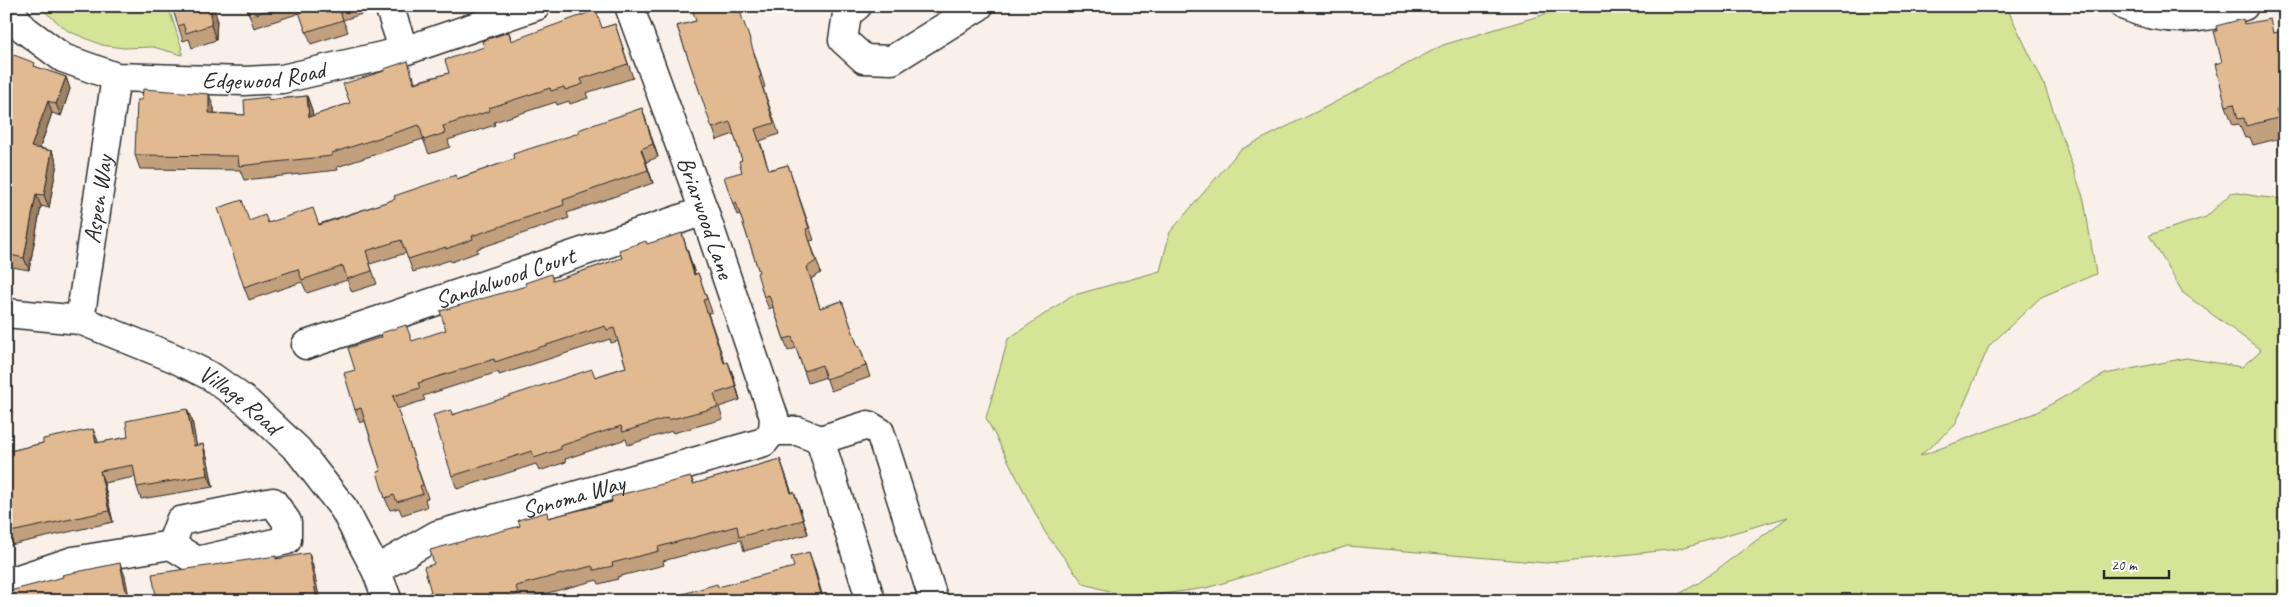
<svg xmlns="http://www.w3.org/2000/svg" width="2291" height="607" font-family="Caveat,sans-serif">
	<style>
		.green { fill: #d5e497; stroke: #808861 }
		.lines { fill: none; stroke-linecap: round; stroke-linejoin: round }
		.minor-casing { stroke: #2b2b2b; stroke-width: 31 }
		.minor { stroke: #fff; stroke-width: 28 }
		.wall { fill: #c2a07e; stroke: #2b2b2b }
		.shaded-wall { fill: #9e8266; stroke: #2b2b2b }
		.building { fill: #e1ba92; stroke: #2b2b2b }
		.labels { text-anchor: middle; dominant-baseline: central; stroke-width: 4.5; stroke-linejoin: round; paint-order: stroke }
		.street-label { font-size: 24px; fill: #2b2b2b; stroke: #fff }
	</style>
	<rect width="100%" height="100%" fill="#f9f1e9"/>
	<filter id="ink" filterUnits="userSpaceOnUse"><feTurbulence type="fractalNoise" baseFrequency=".02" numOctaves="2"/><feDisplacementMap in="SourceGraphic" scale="10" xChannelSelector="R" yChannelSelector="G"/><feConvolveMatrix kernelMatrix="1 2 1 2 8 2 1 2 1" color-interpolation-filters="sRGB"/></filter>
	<g filter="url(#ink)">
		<!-- green -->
		<g class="green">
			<polygon points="38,6 168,6 182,49 182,55 153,47 123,48 102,45 68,31"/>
			<polygon points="1572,6 2006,6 2044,84 2084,200 2096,274 2041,297 1989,346 1955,425 1920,456 2035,413 2105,374 2186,358 2242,367 2261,350 2183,293 2149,235 2206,217 2232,192 2261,197 2285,199 2285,601 1667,601 1700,582 1788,517 1678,549 1546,563 1348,546 1206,588 1134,598 1084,584 1046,534 986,418 1008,339 1071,296 1160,271 1170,232 1240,150 1324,108 1443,45"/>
		</g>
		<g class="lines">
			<defs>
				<g id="minor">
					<path id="s1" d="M 6,6 L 24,29 L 63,58 L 116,77 L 244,81 L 282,79 L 404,51 L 536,6"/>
					<polyline points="389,6 404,51"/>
					<path id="s2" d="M 629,6 L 704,211 L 774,417 L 773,431"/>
					<polyline points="857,6 847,14 843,40 864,59 892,60 979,6"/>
					<path d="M 2125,6 C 2165,23 2204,21 2244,6"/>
					<path id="s3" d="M 6,313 L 80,320 L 174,358 L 212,377 L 247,402 L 298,450 L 344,509 L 376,570 L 388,601"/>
					<path id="s4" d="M 80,320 L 116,77"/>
					<path id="s5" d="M 306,345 L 704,211"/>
					<polyline points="773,431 798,431 820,440 868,425 880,432 934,601"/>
					<polyline points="820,440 871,601"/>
					<path id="s6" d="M 376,570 L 437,535 L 764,442 L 773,431"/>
					<polyline points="6,583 73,561 171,545 197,561 287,540 287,522 273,502 180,521 171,545"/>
				</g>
			</defs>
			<!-- minor casing -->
			<use href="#minor" class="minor-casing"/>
			<!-- minor -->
			<use href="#minor" class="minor"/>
		</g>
		<!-- wall -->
		<g class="wall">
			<polygon points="172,6 217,18 216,40 192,48 189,39 183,41"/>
			<polygon points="246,6 363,6 365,13 343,20 348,32 311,44 300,13 254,28"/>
			<polygon points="696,21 754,52 765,87 763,88 779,134 760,141 769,170 788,165 814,240 810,241 821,273 811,279 820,308 842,301 858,347 860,347 870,377 831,391 826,377 808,383 796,348 788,351 773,307 769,309 764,297 759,272 740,214 737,215 733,204 742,172 742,160 734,134 717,140 677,26"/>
			<polygon points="615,24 633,78 586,93 588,98 570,104 569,101 557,105 556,102 494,122 495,125 448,140 450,147 429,154 423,139 337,167 338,170 244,180 240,170 140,169 135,155 214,108 214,113 245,115 269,100 307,96 312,110 313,116 350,103 413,75 415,82 449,73 484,47 509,32 512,41 603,28"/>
			<polygon points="2244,24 2275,33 2285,31 2285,128 2283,128 2285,137 2253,145 2250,137 2245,138 2239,124 2233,125 2226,106 2222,62"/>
			<polygon points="6,52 36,67 66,77 70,89 61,116 52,113 40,148 52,151 57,163 49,208 41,206 29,270 6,266"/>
			<polygon points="642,108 658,157 646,162 653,183 567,213 569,218 477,249 478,252 451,262 450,260 413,272 406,253 370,264 377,284 352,292 347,280 307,293 302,282 249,300 244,287 249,221 268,223 319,224 457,179 514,159"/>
			<polygon points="647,244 686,246 695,274 698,273 712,312 708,313 725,363 733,375 740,400 719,407 723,419 673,433 672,431 628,445 626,439 565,459 566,462 539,471 536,464 457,489 452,476 452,415 595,377 626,367 618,341 611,343 610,339 518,369 499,375 498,372 423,396 425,400 397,409 428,498 425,499 427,507 402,515 399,508 390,510 385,498 381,471 365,421 360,423 355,410 355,370 446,330 554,281 622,258"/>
			<polygon points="192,420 196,446 207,456 213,487 141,499 137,487 135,477 104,483 113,522 6,546 6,452 43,443 98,443 128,437"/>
			<polygon points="780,459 792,493 799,506 808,534 744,551 741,540 663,561 664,565 617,577 618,579 599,584 597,580 521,600 521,601 430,601 434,564 520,526 548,518 612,502 691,477 694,484"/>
		</g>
		<!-- shaded-wall -->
		<g class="shaded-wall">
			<polygon points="211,6 213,6 217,18 216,40 211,25"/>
			<polygon points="66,77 70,89 61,116 56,104"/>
			<polygon points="209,94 214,108 214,127 209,113"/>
			<polygon points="307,96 312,110 314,131 309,117"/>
			<polygon points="48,101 52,113 36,159 31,147"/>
			<polygon points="642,108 646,121 658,157 653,144"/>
			<polygon points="2276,109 2283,128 2285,135 2278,118"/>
			<polygon points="641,149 646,162 653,183 648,170"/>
			<polygon points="52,151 57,163 49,208 44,195"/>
			<polygon points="36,194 41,206 29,270 24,258"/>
			<polygon points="682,233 686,246 699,287 694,275"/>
			<polygon points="728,362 733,375 740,400 736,387"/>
			<polygon points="187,409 192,420 199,458 194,446"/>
			<polygon points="93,429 98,441 101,455 96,443"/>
			<polygon points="203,444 207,456 213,487 208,475"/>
			<polygon points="780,459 785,473 796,507 791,493"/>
			<polygon points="100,471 104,483 113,522 109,511"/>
			<polygon points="794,492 799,506 808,534 803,520"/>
			<polygon points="809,552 814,566 824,601 823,601"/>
			<polygon points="309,553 313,566 320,601 317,601"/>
			<polygon points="120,563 125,576 130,601 128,601"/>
		</g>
		<!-- building -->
		<g class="building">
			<polygon points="172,6 211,6 211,25 186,33 183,24 178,26"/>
			<polygon points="246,6 280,6 250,16"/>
			<polygon points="297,6 345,6 339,8 343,20 306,32"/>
			<polygon points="691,6 738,6 750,40 761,76 759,77 774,123 755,129 769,170 788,165 809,228 806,229 816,261 807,267 820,308 842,301 858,347 860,347 866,366 826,379 822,365 804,371 792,337 784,339 769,295 764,297 757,273 759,272 736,202 733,204 724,177 742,172 739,161 742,160 730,122 712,128 677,26 696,21"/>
			<polygon points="596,10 602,28 615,24 628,64 581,79 583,84 565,90 564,87 551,91 550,88 489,108 490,111 443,126 445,133 424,140 419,125 332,153 332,156 239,166 238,156 135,155 137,100 142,100 143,89 209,94 209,113 245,115 244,100 268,97 269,100 307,96 309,117 350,103 343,84 384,71 384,69 408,61 414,83 449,73 445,60 484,47 482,41 509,32 511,41"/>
			<polygon points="2243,19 2244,24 2270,19 2273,33 2285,31 2285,107 2276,109 2278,118 2246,126 2244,118 2238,119 2234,104 2226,106 2215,64 2222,62 2214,31 2217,31 2216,26"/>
			<polygon points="6,52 35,63 34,66 66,77 56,104 48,101 31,147 52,151 44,195 36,194 24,258 6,254"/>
			<polygon points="642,108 653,144 641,149 648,170 563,200 564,205 472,236 473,239 446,249 446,247 408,259 401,240 366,251 372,271 347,279 343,266 302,280 298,269 244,287 218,208 242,200 249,221 265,215 268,223 313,208 319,225 395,199 394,196 456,175 457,179 514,159 513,154 579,133 578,130"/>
			<polygon points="682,233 694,275 698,273 707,299 703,300 724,363 728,362 736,387 714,394 718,407 668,420 667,418 623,432 621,426 560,446 561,449 534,458 532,451 452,476 433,415 451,410 452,415 592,369 595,377 626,367 614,328 607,330 605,326 513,356 495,362 494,359 418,383 420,388 393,396 423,485 420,486 423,494 397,502 394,495 385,498 377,472 381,471 361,408 355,410 344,373 355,370 348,348 382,337 381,333 406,325 412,341 446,330 440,311 526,286 525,283 551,274 553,281 622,258 619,250 646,241 647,244"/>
			<polygon points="187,409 194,446 203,444 208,475 137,487 133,465 100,471 109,511 6,533 6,452 43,443 43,439 93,429 96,443 128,437 126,421"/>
			<polygon points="780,459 791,493 794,492 803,520 739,537 737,526 658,547 659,551 612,563 613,566 594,570 592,566 516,586 518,594 495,601 430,601 428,593 431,592 424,567 434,564 430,550 520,526 518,520 547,512 548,518 612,502 611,497 638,490 691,477 693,484"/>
			<polygon points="809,552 823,601 672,601 680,598 679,595 717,584 718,587 794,567 791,557"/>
			<polygon points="309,553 317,601 157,601 152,574 276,556 276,559"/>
			<polygon points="120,563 128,601 6,601 6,592 63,577 62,575"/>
		</g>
	</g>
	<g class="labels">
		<!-- street labels -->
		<g class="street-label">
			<text stroke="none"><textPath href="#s1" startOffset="282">Edgewood Road</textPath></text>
			<text stroke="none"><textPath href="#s4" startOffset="122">Aspen Way</textPath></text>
			<text stroke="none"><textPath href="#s2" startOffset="225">Briarwood Lane</textPath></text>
			<text stroke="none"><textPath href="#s5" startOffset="210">Sandalwood Court</textPath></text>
			<text stroke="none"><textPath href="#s3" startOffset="254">Village Road</textPath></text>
			<text stroke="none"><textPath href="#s6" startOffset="212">Sonoma Way</textPath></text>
		</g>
	</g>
	<!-- margin -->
	<rect width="2291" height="607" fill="none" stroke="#fff" stroke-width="25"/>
	<rect x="12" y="12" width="2266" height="582" fill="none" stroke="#2b2b2b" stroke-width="2" filter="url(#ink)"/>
	<!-- scale -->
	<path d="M2104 570v8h65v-8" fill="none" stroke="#2b2b2b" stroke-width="2.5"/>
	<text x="2111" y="570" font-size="15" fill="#2b2b2b" stroke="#ffffff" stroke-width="4" paint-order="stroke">20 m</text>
</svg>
